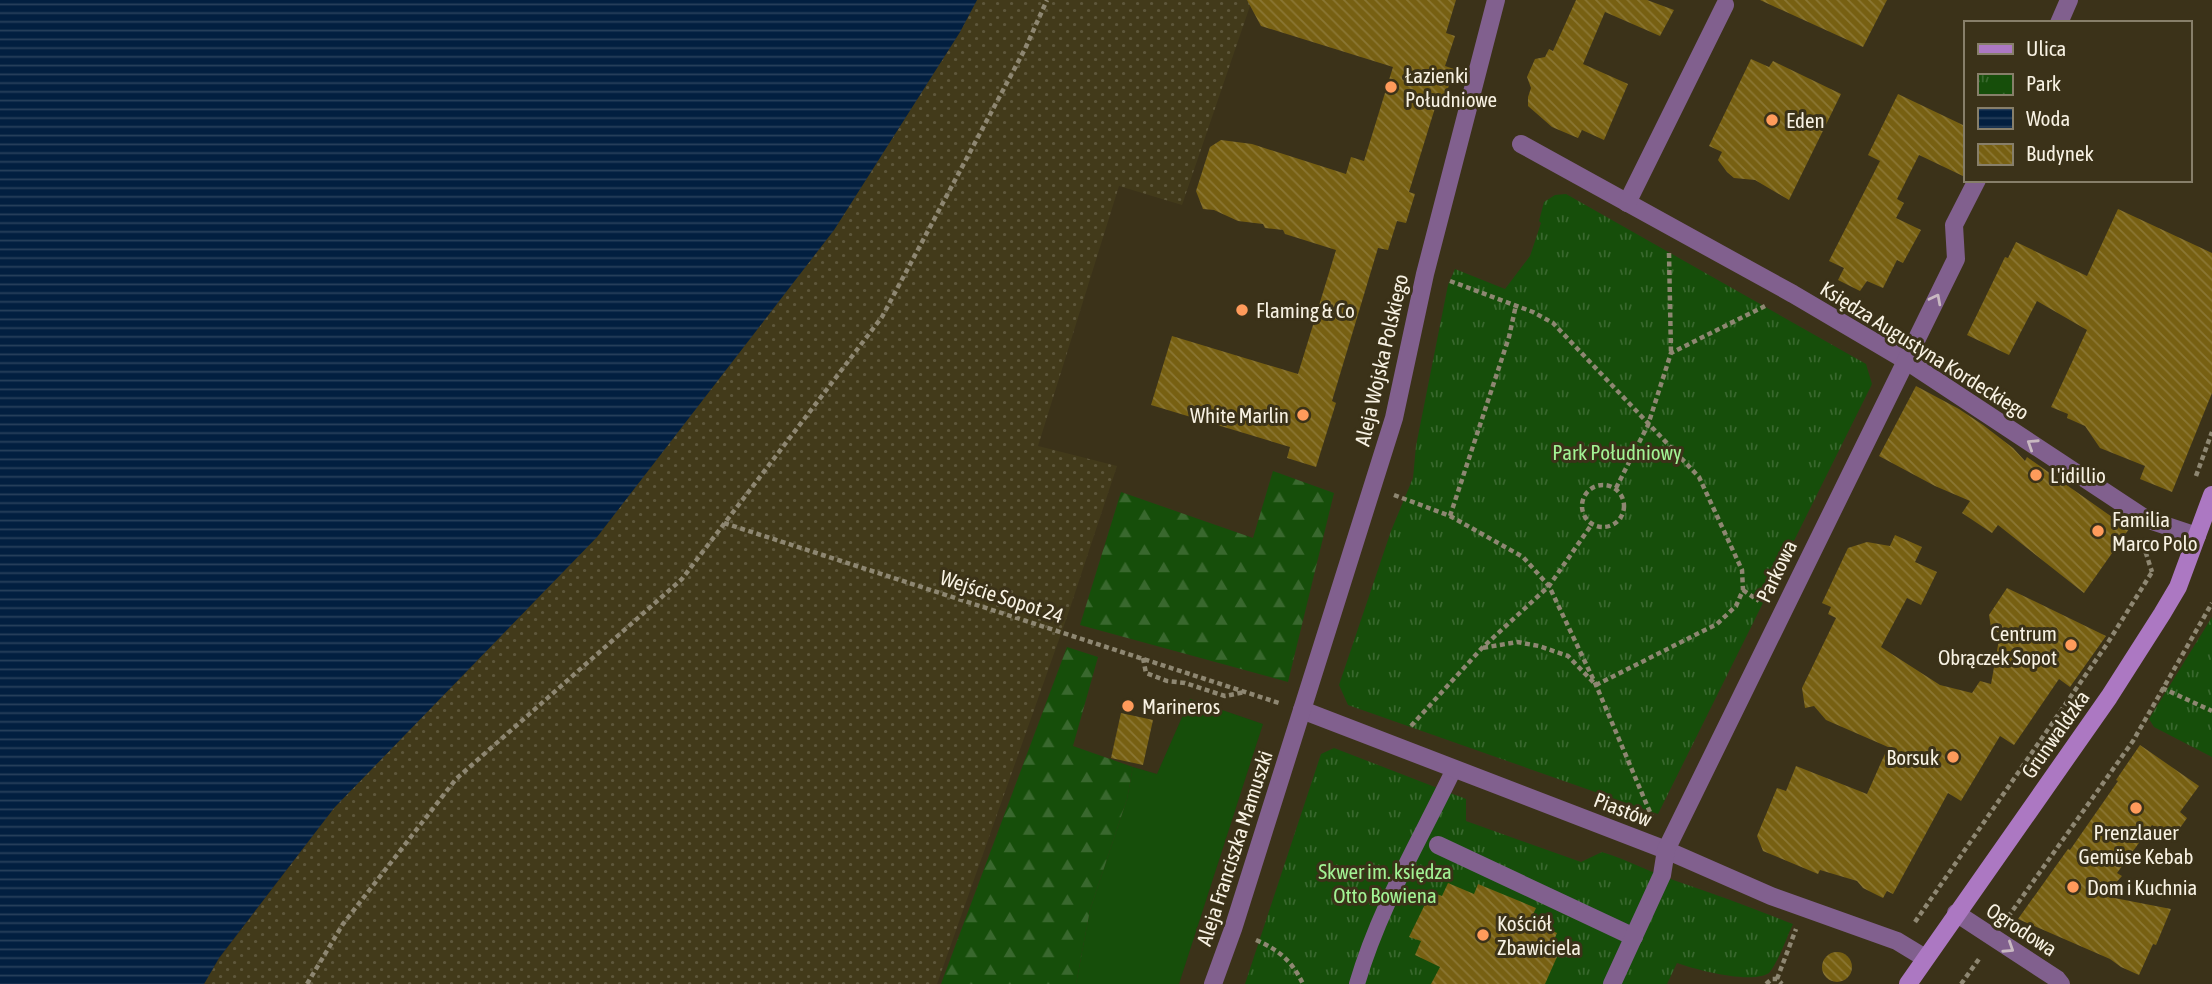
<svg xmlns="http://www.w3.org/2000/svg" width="2212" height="984" font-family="'Asap Condensed',sans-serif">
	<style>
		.grass { fill: #164e0a }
		.forest { fill: url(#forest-firs) }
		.sand { fill: url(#sand-dots) }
		.park { fill: url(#park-tufts) }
		.water { fill: url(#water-rules) }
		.building { fill: url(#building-back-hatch) }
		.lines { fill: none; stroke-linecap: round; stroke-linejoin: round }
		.path { stroke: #8e8772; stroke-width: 4.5; stroke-dasharray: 5 3.5; stroke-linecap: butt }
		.lane { stroke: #81608e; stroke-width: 16 }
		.street { stroke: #81608e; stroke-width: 18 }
		.secondary { stroke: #ac78c2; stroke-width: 18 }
		.oneway { stroke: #c8b8c1 }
		.poi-dot { fill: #ff9b5b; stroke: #3b3219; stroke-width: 2.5 }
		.labels { text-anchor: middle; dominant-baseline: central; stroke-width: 6; stroke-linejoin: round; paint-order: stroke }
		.poi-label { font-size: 21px; fill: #f8f2e3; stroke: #3b3219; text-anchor: start }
		.street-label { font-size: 21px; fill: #f8f2e3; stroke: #3b3219 }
		.park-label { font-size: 21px; fill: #a2f394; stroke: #3b3219 }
	</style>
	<defs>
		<pattern id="forest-firs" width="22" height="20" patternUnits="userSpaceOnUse" patternTransform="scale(1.75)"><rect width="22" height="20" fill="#164e0a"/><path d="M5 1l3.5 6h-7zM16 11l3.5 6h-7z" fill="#39682e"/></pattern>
		<pattern id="sand-dots" width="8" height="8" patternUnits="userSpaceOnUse" patternTransform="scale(1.75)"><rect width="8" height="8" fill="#423a1a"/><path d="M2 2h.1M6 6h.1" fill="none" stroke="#5e573b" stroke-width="1.8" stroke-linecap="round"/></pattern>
		<pattern id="park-tufts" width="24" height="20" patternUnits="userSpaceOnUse" patternTransform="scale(1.75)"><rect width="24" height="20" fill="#164e0a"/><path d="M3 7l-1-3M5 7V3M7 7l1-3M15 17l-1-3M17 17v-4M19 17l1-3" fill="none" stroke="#39682e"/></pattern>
		<pattern id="water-rules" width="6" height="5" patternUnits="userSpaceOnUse" patternTransform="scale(1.75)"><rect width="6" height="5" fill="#021f40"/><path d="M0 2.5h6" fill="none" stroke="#28405b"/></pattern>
		<pattern id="building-back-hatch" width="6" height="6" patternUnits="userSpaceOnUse" patternTransform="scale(1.75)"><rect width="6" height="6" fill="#776012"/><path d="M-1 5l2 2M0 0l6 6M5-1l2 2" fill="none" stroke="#8b7734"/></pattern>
	</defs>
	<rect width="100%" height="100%" fill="#3b3219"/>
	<!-- grass -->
	<polygon class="grass" points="1190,699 1263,724 1179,984 1076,984 1090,910 1127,799 1133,767 1157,774"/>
	<!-- forest -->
	<g class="forest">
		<polygon points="1273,471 1334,493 1288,682 1080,625 1121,492 1253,538"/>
		<polygon points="1067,647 1098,657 1073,746 1133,767 1127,799 1090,910 1076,984 941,984"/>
	</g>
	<!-- sand -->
	<polygon class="sand" points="977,0 1252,0 1182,205 1119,186 1038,446 1117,466 1068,614 937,984 204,984 219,959 334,808 597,537 834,230 960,32"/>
	<!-- park -->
	<g class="park">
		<polygon points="1566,194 1866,364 1872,384 1658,814 1348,705 1339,685 1391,531 1413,478 1416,446 1448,285 1455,269 1505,289 1530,256 1541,223 1539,221 1544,202 1555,195"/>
		<polygon points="2212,617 2212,757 2154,727 2149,719"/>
		<path d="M 1334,748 L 1466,799 L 1466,821 L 1581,862 L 1602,852 C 1628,860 1652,873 1679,882 C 1717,895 1755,909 1793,924 C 1786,938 1779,961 1769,973 C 1751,984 1700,971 1677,963 L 1667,984 L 1245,984 L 1321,754 Z"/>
	</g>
	<!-- water -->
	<polygon class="water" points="0,0 977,0 960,32 834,230 597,537 334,808 219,958 204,984 0,984"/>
	<!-- building -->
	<g class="building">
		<polygon points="1247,0 1456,0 1446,33 1455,36 1445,66 1454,69 1445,98 1439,95 1409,192 1415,194 1406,223 1397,221 1388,250 1378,248 1332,401 1336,403 1316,467 1287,458 1290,447 1151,405 1172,336 1298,374 1336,250 1285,234 1283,230 1265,228 1263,224 1238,221 1214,210 1203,209 1196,191 1210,147 1221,140 1252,144 1346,174 1351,157 1364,161 1393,67 1261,26"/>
		<polygon points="1576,0 1647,0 1674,10 1660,36 1605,12 1583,64 1628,84 1604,140 1582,130 1578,138 1552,127 1528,106 1528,97 1531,88 1527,77 1535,59 1545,57 1549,49 1553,51"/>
		<polygon points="1760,0 1887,0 1863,47"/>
		<polygon points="1751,59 1769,67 1773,61 1841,94 1789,200 1755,180 1734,178 1727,172 1718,160 1722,152 1709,146"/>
		<polygon points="1898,94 1965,126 1965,177 1919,155 1897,199 1904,203 1896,218 1921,230 1903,263 1897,260 1883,288 1867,281 1860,291 1838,280 1844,268 1829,261 1880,161 1868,155"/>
		<polygon points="2118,209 2212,253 2212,393 2172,492 2140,479 2145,466 2100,448 2085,426 2067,418 2068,414 2051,407 2087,330 2037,301 2009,355 1967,335 2005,257 2008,258 2016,242 2087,276"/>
		<polygon points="1916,386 1959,409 1983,425 2013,448 2025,461 2027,457 2129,529 2084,593 1998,525 1992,533 1962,513 1970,501 1935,486 1879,456"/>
		<polygon points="1895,535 1922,547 1915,562 1937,572 1921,605 1907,598 1881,647 1940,685 1972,693 1980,681 1991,684 2000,634 1991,627 1989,615 2007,588 2106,636 2070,687 2059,679 2014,745 2000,736 1961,801 1948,793 1893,894 1887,891 1883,898 1863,888 1857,881 1820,870 1818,874 1763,851 1757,836 1777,788 1786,791 1796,766 1867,794 1888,747 1826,720 1814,706 1805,708 1802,688 1836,618 1828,614 1831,607 1822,603 1848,548 1867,542 1890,546"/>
		<polygon points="1121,713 1153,720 1143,765 1111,758"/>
		<polygon points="2140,745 2199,786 2180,812 2187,818 2173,838 2152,825 2117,873 2122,876 2104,896 2171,909 2156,945 2153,944 2139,975 2121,967 2110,959 2018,919 2068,849 2070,850 2118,781 2116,780"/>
		<polygon points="1448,883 1474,894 1478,884 1536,908 1530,921 1557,933 1553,942 1560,950 1545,984 1431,984 1440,967 1415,955 1421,941 1409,937 1431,892 1442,896"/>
		<circle cx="1837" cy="967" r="15"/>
	</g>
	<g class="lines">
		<!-- path -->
		<g class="path">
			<polyline points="1669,253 1671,353"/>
			<polyline points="1450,281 1533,312 1553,323 1699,477 1742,570 1743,590 1736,606 1717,624 1596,685 1568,656 1539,646 1517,642 1482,648"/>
			<polyline points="2196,476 2212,432"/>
			<circle cx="1603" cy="506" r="21"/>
			<polyline points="1616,488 1648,425 1671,353 1765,306"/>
			<polyline points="1394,495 1450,516 1523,557 1549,586 1596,685 1652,817"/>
			<polyline points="1450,516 1509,337 1516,305"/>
			<polyline points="724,523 1279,703"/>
			<polyline points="2143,544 2152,572"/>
			<polyline points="1743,590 1759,601"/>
			<polyline points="1143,658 1146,673 1167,681 1185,683 1225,696 1245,692"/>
			<polyline points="2162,688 2212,711"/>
			<polyline points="1411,726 1482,648 1549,586 1592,524"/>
			<polyline points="2008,917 2133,741 2212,603"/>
			<polyline points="1915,922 2107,644 2152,572"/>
			<path d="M 1256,940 C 1279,950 1292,961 1303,984"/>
			<polyline points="1777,979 1796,929"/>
			<polyline points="307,984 343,924 456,779 682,579 882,317 1025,49 1047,0"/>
			<polyline points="1766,984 1772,979 1777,979 1782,984"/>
			<polyline points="1961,984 1979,959"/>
		</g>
		<!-- lane -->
		<path class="lane" d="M 1357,984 C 1379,908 1420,840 1454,769"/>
		<!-- street -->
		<g class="street">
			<polyline points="2059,23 2069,0"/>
			<polyline points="1521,144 1793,294 1905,360 2146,519 2197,536"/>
			<polyline points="1627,203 1725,5"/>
			<polyline points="1302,710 1666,850 1771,896 1897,941 1925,958"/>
			<polyline points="1438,845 1634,937"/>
			<polyline points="1956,913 2057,979 2061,984"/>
			<polyline points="1213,984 1233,929 1394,418 1425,274 1496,0"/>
			<polyline points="1612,984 1662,875 1666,850 1956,259 1954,225 1977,180"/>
		</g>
		<!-- secondary -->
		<polyline class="secondary" points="1908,984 2109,697 2162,614 2178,587 2212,495"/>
	</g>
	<!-- one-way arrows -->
	<defs><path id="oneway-chevron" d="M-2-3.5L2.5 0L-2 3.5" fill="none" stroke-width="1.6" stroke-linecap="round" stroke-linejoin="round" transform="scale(1.75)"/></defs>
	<g class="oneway">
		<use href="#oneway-chevron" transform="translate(1936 299) rotate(-63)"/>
		<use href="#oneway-chevron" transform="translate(2032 444) rotate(-147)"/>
		<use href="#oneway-chevron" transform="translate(2009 948) rotate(33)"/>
	</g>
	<!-- markers -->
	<g class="poi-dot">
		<circle cx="1391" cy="87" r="7"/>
		<circle cx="1772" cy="120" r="7"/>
		<circle cx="1242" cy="310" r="7"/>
		<circle cx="1303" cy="415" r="7"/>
		<circle cx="2036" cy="475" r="7"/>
		<circle cx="2098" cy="531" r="7"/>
		<circle cx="2071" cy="645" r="7"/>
		<circle cx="1128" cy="706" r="7"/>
		<circle cx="1953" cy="757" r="7"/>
		<circle cx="2136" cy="808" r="7"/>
		<circle cx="2073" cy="887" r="7"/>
		<circle cx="1483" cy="935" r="7"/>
	</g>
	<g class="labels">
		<!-- poi labels -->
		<g class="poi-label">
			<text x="1405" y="75">Łazienki<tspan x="1405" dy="24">Południowe</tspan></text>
			<text x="1786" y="120">Eden</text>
			<text x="1256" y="310">Flaming &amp; Co</text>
			<text x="1289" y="415" text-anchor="end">White Marlin</text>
			<text x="2050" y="475">L'idillio</text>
			<text x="2112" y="519">Familia<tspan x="2112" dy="24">Marco Polo</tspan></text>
			<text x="2057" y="633" text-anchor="end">Centrum<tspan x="2057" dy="24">Obrączek Sopot</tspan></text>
			<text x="1142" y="706">Marineros</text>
			<text x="1939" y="757" text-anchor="end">Borsuk</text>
			<text x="2136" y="832" text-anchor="middle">Prenzlauer<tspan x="2136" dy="24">Gemüse Kebab</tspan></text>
			<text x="2087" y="887">Dom i Kuchnia</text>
			<text x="1497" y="923">Kościół<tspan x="1497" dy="24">Zbawiciela</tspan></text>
		</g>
		<!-- street labels -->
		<g class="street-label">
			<text transform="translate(1925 350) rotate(32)">Księdza Augustyna Kordeckiego</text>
			<text transform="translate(1381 360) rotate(-77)">Aleja Wojska Polskiego</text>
			<text transform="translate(1776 571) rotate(-64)">Parkowa</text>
			<text transform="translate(1002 596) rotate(18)">Wejście Sopot 24</text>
			<text transform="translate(2055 734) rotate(-55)">Grunwaldzka</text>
			<text transform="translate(1623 809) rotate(21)">Piastów</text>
			<text transform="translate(1234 848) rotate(-72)">Aleja Franciszka Mamuszki</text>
			<text transform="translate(2022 929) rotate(33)">Ogrodowa</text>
		</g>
		<!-- park labels -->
		<g class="park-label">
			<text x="1617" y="452">Park Południowy</text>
			<text x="1385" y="871">Skwer im. księdza<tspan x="1385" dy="24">Otto Bowiena</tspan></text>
		</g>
	</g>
	<!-- legend -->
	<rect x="1964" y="21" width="228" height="161" fill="#3b3219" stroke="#877f6a" stroke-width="2"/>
	<rect x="1978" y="44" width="35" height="10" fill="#ac78c2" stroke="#877f6a" stroke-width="2"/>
	<text x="2026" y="56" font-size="21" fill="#f8f2e3">Ulica</text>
	<rect x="1978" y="74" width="35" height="21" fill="url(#park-tufts)" stroke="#877f6a" stroke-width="2"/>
	<text x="2026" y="91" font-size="21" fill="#f8f2e3">Park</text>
	<rect x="1978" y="108" width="35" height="21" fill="url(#water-rules)" stroke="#877f6a" stroke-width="2"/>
	<text x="2026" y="126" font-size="21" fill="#f8f2e3">Woda</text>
	<rect x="1978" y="144" width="35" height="21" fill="url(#building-back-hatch)" stroke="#877f6a" stroke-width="2"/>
	<text x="2026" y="161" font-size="21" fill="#f8f2e3">Budynek</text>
</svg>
